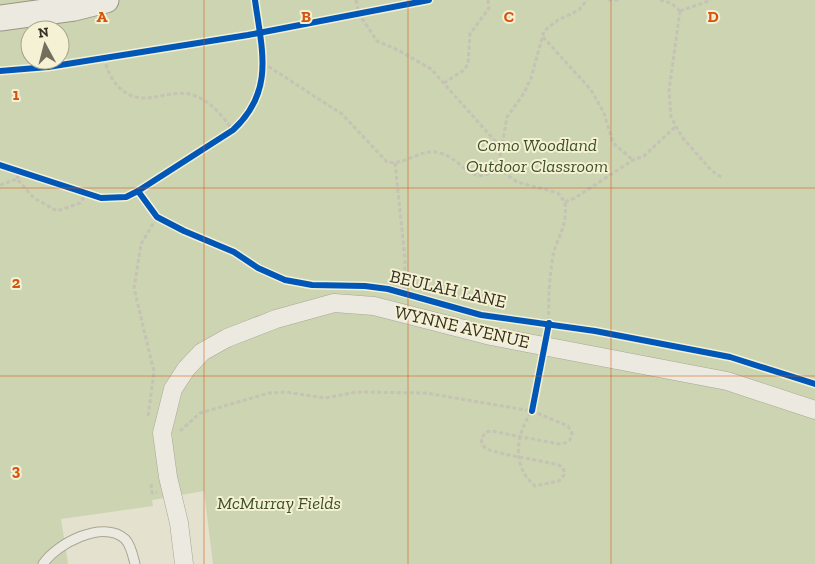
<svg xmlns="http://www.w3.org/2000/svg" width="815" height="564" font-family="'Zilla Slab',serif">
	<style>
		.green { fill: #cdd4b1; fill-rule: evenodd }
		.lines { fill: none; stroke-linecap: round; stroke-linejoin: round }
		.service-casing { stroke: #a9a697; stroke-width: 11 }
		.minor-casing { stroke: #a9a697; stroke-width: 19 }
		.secondary-casing { stroke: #999587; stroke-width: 27 }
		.path { stroke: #c5c2b6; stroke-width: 3; stroke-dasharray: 4 2.5; stroke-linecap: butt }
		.service { stroke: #eceae0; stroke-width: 9 }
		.minor { stroke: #eceae0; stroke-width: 18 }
		.secondary { stroke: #eceae0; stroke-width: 25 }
		.cycleway-casing { stroke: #f4f1d5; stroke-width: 9 }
		.cycleway { stroke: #0057b8; stroke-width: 6 }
		.grid { fill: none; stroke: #d6550e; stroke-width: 1; stroke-opacity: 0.55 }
		.labels { text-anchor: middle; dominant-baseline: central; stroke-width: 4; stroke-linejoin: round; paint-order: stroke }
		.park-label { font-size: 18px; font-style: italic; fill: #3f5227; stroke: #f4f1d5 }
		.street-label { font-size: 18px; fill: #373020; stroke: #f4f1d5 }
		.grid-label { font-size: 16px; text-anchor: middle; font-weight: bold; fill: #d6550e; stroke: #f4f1d5; stroke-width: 4; stroke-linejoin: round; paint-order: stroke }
	</style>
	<rect width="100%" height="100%" fill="#e4e1ce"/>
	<!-- green -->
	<path class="green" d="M 0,0 L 815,0 L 815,564 L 213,564 L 204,491 L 152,500 L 153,506 L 61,519 L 68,564 L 0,564 ZM 30,30 L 60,30 L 60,60 L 30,60 Z"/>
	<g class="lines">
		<defs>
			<path id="service" d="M 43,564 C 56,544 103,519 125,539 C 131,545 133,556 135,564"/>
			<polyline id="minor" points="184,564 179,523 168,477 162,433 173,389 186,369 202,352 227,338 276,319 334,303 374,306 491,336 727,381 815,410"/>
			<polyline id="secondary" points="0,18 74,8 106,0"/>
		</defs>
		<!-- service casing -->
		<use href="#service" class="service-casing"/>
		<!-- minor casing -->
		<use href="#minor" class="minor-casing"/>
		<!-- secondary casing -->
		<use href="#secondary" class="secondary-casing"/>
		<!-- path -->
		<g class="path">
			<polyline points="356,0 359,14 377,41 398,50 431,69 503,150"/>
			<polyline points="608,0 619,0"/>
			<polyline points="660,0 671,3 680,11"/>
			<polyline points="680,11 669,90 671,117 682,137 712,171 723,178"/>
			<polyline points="680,11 711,0"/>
			<polyline points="543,37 591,90 604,113 613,143 633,160"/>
			<path d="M 104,58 C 110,83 126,103 155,97 C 167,95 180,91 193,95 C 211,101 222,116 233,130"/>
			<path d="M 263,63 L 342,114 L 387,162 C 406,166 421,147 440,153 C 465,160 471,189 498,168 L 507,117 L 524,93 L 531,78 L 544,31 L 558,20 L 579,10 L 587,0"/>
			<polyline points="444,83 464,70 468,64 470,34 489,8 488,0"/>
			<polyline points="395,163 405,259 404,294"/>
			<path d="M 498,168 L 517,182 L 558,193 L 565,202 C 568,231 555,237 552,262 C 549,282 548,303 549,323"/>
			<polyline points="17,179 19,171"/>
			<polyline points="0,185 17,179 34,198 57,211 80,203 87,193"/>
			<polyline points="565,202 575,198 633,160 644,156 675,127"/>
			<polyline points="148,416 154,372 134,288 141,244 157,217"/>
			<path d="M 180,431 L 200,413 L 269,393 L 286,392 L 325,398 L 357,392 L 426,393 L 532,411 L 568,426 L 572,433 C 571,442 567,443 559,444 L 491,431 L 486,432 L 481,439 C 482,444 483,447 487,449 C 505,456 540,460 559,465 L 563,468 L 565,474 L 559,481 L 535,486 C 511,466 516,434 532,411"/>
			<polyline points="151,484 152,493 157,492"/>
		</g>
		<!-- service -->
		<use href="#service" class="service"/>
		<!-- minor -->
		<use href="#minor" class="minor"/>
		<!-- secondary -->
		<use href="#secondary" class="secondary"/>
		<defs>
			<g id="cycleway">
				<path d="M 255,0 C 262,51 275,91 233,130 L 138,191 L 157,217 L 184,231 L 234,252 L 258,268 L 285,280 L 312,285 L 365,286 L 388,289 L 481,315 L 595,331 L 730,357 L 815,384"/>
				<polyline points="0,71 48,67 248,35 429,0"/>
				<polyline points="0,165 101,198 126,197 138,191"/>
				<polyline points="532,411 549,323"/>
			</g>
		</defs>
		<!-- cycleway casing -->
		<use href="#cycleway" class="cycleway-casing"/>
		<!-- cycleway -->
		<use href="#cycleway" class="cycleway"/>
	</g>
	<!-- grid -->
	<path class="grid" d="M 204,0 L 204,564M 408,0 L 408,564M 611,0 L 611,564M 0,188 L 815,188M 0,376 L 815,376"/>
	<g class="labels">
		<!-- park labels -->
		<g class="park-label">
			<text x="537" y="145">Como Woodland<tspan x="537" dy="21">Outdoor Classroom</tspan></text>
			<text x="279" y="503">McMurray Fields</text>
		</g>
		<!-- street labels -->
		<g class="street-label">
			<text transform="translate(448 289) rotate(13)">BEULAH LANE</text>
			<text transform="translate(462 327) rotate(13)">WYNNE AVENUE</text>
		</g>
	</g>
	<g class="grid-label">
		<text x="102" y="22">A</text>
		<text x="306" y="22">B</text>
		<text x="509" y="22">C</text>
		<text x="713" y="22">D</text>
		<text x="16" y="100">1</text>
		<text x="16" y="288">2</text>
		<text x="16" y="476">3</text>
	</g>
	<!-- north arrow -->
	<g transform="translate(45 45) rotate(353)"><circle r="24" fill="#f4f1d5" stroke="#a8a48d"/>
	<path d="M0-4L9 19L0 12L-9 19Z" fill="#746e5d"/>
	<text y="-8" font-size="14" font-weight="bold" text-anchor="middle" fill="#373020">N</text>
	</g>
</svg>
